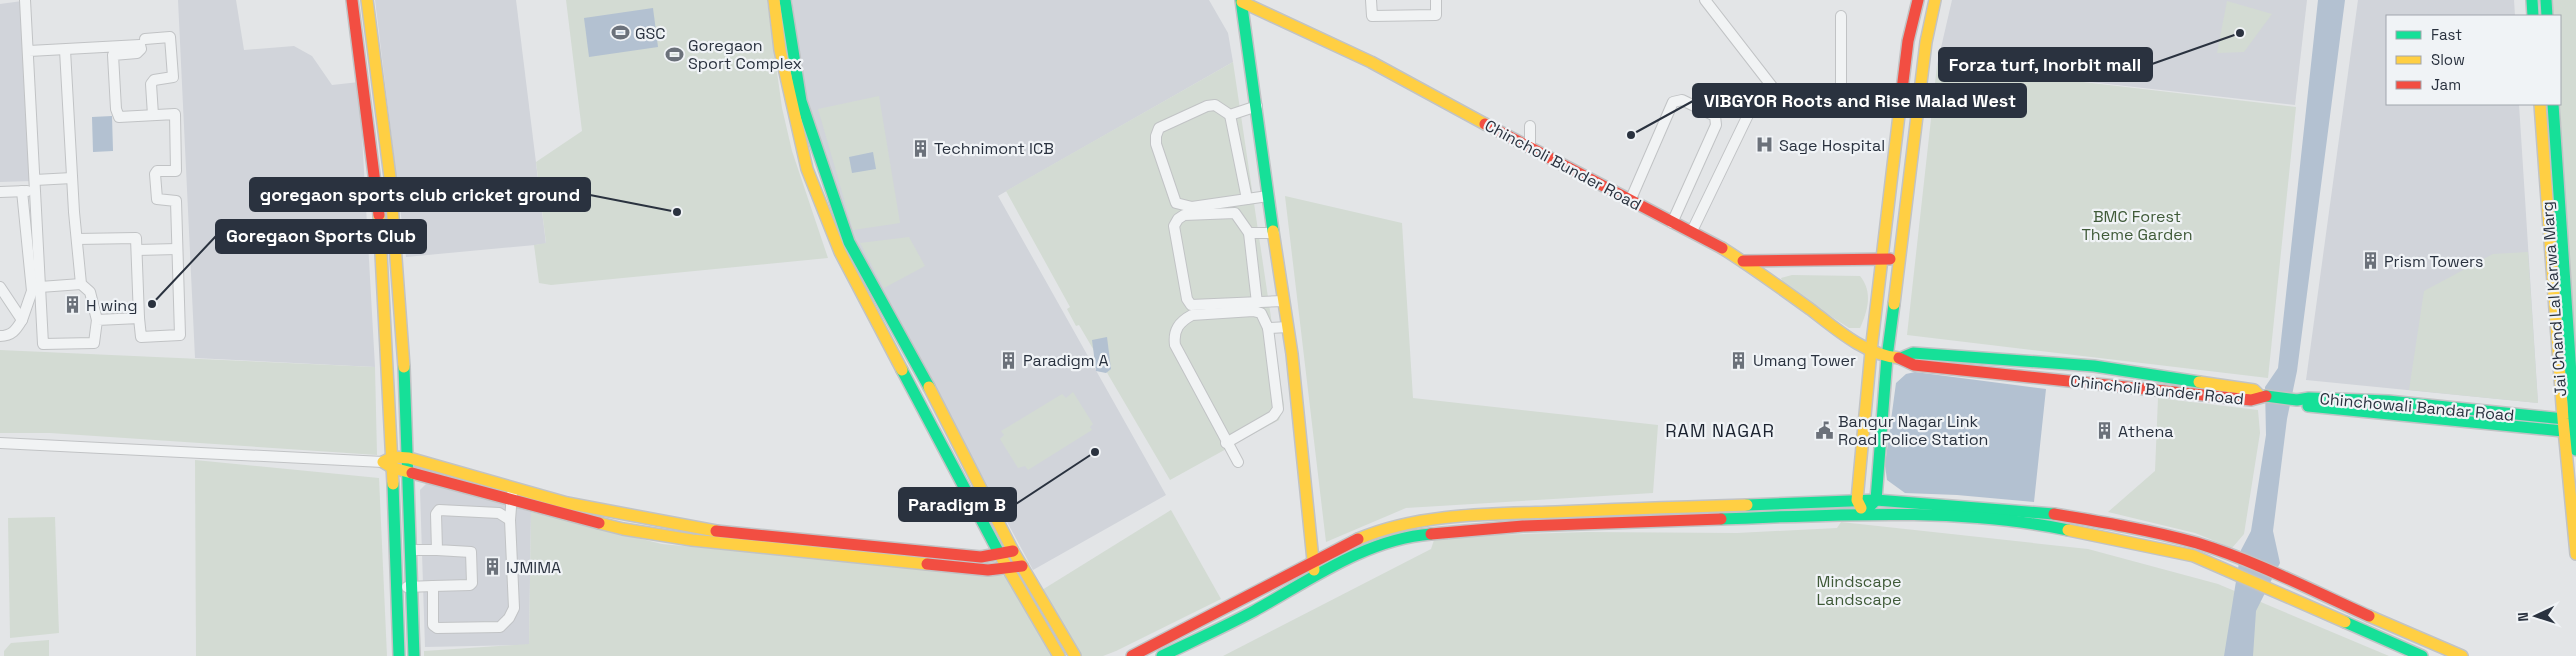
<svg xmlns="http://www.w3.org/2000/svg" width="2576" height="656" font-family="'Space Grotesk',sans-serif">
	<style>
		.built { fill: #d1d4da }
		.green { fill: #d3dbd3 }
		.water { fill: #b3c1d1 }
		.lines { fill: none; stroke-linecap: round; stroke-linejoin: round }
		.street-casing { stroke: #c1c3c5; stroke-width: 12 }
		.fast-casing { stroke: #c1c3c5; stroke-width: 14 }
		.slow-casing { stroke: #c1c3c5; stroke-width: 14 }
		.jam-casing { stroke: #c1c3c5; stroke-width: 14 }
		.street { stroke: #f1f3f4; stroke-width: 10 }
		.fast { stroke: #16e098; stroke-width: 11 }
		.slow { stroke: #ffcf43; stroke-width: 11 }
		.jam { stroke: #f24e42; stroke-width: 11 }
		.labels { text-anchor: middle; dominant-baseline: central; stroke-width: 4.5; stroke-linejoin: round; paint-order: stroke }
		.poi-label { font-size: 16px; fill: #2a323f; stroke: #f0f3f6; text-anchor: start }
		.street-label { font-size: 16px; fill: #2a323f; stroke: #f0f3f6 }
		.park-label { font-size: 16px; fill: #3f5a38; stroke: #f0f3f6 }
		.neighbourhood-label { font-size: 18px; letter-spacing: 1px; fill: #1c2330; stroke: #f0f3f6 }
		.leader { fill: none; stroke: #2a323f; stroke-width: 2 }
		.callout-dot { fill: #2a323f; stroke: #f0f3f6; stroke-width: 2 }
		.callout { fill: #2a323f; stroke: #2a323f; stroke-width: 2 }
		.callout-label { font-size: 18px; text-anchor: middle; font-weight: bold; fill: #fff }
	</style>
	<rect width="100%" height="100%" fill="#e3e5e7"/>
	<!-- built -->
	<g class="built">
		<polygon points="178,0 236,0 244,50 294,46 312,56 332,85 359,82 375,367 195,358"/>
		<polygon points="375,0 516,0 546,244 406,257"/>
		<polygon points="792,0 1209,0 1228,33 1233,62 998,196 1166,495 1033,570 853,236 804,93"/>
		<polygon points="1952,0 2307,0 2295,105 1937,65"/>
		<polygon points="2358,0 2514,0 2515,16 2387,16 2387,104 2519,104 2538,403 2306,380"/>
		<polygon points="22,1 32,181 0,182 0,4"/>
		<polygon points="428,482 531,512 529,645 425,647 420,490"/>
	</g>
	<!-- green -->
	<g class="green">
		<polygon points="566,0 767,0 782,108 792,151 828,258 551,285 539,283 534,245 546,243 536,162 582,131"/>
		<polygon points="2552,0 2576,0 2576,395 2560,104 2560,16 2553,16"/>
		<polygon points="2227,1 2272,14 2244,52 2217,53"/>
		<polygon points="1233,62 1284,405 1279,420 1170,480 1079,325 1076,326 1067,309 1070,307 1006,191"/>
		<polygon points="1937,65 2296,107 2268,378 1907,335"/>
		<polygon points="879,96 900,223 853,230 818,109"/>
		<polygon points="1285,196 1402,223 1413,398 1658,425 1653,493 1406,508 1326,542"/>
		<polygon points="909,237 925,266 884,288 860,243"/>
		<polygon points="2528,252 2538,403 2409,390 2424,291 2493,254"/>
		<path d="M 1792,275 L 1860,276 C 1873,292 1868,310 1860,328 L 1849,328 L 1784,286 L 1781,278 Z"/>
		<polygon points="0,350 375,367 377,455 50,433 0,433"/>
		<polygon points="1073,392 1093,424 1090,427 1092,430 1028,470 1025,466 1018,468 1000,439 1004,435 1001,431 1062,394 1066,398"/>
		<polygon points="2158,398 2258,410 2260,433 2244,534 2232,548 2195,533 2108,512 2155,471"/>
		<polygon points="195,460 379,478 387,656 196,656"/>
		<polygon points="1171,510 1221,599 1116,651 1103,656 1082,656 1042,590"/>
		<polygon points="531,512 662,544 1005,576 1055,656 424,656 424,651 529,644"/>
		<polygon points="55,517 59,633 10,638 8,518"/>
		<polygon points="1841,522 2088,549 2218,584 2389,656 1223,656 1431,549 1435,537 1587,532 1737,533 1837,528"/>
		<polygon points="49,640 49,656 4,656 4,651 11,643"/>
	</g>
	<!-- water -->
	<g class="water">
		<polygon points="2318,0 2345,0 2297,371 2287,419 2273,531 2280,563 2256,611 2253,656 2224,656 2241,550 2251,531 2266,435 2265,387 2278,368"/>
		<polygon points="653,8 658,47 589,57 584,18"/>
		<polygon points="112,116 113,151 93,152 92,117"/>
		<polygon points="873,152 876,169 852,173 849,157"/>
		<polygon points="1107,337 1111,369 1106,373 1096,371 1092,340"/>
		<polygon points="1915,372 2046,389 2034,502 1957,495 1905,493 1887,480 1885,465 1896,383 1906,374"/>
	</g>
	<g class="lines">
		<defs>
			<g id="street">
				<polyline points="25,0 43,344 94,343 97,320 139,318 141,337 180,335 176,201 157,199 155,174 157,171 176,171 175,114 119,117 116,109 113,55 137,53 141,49 140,45 29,51"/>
				<polyline points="1371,0 1372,16 1436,15 1436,0"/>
				<polyline points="1705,0 1774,89 1775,93 1763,101 1760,109"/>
				<polyline points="145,39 170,37 173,77 154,80 151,84 153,115"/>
				<polyline points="65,50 74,212 81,284 90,292 97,320"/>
				<polyline points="1257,106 1230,115 1215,105 1207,106 1159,128 1156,136 1156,144 1176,203 1192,207 1268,196"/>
				<polyline points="1230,115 1247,199"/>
				<polyline points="1530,126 1530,148"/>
				<polyline points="35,180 72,178"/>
				<polyline points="22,191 32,291 22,320"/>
				<polyline points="0,192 27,191"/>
				<polyline points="1630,201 1673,102 1682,100 1715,116 1716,125 1672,223"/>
				<polyline points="1692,231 1749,113 1760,109 1773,111 1838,91 1841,86 1841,16"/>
				<polyline points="1249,233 1257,303"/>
				<polyline points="1274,233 1249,233 1235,213 1184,215 1178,219 1174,226 1187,299 1191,305 1284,301"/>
				<polyline points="77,239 136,238 139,318"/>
				<polyline points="137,250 177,249"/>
				<path d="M 0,287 L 22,320 C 16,330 12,336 0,336"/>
				<polyline points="40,287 81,284"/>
				<polyline points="0,443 383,462"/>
				<polyline points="1226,443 1273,416 1278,409 1268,328"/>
				<path d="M 1238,462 L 1175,345 C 1173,330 1179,322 1192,315 L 1253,311 L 1261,313 L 1268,328 L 1288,327"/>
				<polyline points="412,550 437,550"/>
				<polyline points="433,586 470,585 472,583 471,552 437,550 436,514 439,510 499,513 510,520"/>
				<polyline points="407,587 433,586 433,625 437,628 500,627 509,618 514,608 510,520 512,494"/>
			</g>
			<g id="fast">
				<polyline points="785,0 801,101 849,242 929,387"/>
				<polyline points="1241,0 1273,231"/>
				<polyline points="2532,0 2533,16"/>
				<polyline points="2546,0 2547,16"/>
				<polyline points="2553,104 2576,450"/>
				<polyline points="1901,358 1913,353 2094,366 2199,382"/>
				<polyline points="404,367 414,656"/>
				<polyline points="902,370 1000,555"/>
				<polyline points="2266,396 2297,400 2309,398 2388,401 2574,420"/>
				<polyline points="2308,406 2573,432"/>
				<polyline points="393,484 399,656"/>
				<polyline points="1747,505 1876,500 2054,514"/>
				<polyline points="1870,506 1876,500 1887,357 1894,304"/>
				<path d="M 1721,519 C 1834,515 1957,507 2068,530"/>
				<polyline points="2345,622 2422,656"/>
				<path d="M 1162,656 C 1193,641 1224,627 1254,611 C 1310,580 1366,539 1431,534"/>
			</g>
			<g id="slow">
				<polyline points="367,0 390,177 404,367"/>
				<polyline points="774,0 780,50 807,169 840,252 902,370"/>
				<polyline points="1242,2 1371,62 1485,124"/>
				<polyline points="2540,104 2563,419 2576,554"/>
				<polyline points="379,215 393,484"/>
				<polyline points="1273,231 1292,354 1314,570"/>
				<path d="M 1722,248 C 1752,267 1781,288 1810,309 C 1836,329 1865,355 1899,358"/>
				<polyline points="1894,304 1926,42 1935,0"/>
				<polyline points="2199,382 2254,390 2260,396"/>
				<polyline points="929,387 1013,551 1075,656"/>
				<polyline points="412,473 393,468 383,462 393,457 409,458 567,503 716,531"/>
				<polyline points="1861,508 1857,500 1871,351 1901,98"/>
				<polyline points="599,523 623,529 692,540 927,564"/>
				<polyline points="2068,530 2194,556 2345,622"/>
				<path d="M 1358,539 C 1419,513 1490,514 1556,512 C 1620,509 1683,507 1747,505"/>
				<polyline points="1000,555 1059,656"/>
				<polyline points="2369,616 2462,656"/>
			</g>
			<g id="jam">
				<polyline points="352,0 379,215"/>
				<polyline points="1901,98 1908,41 1918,0"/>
				<polyline points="1485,124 1722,248"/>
				<polyline points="1743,261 1890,259"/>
				<polyline points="1899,358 1914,365 2251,400 2266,396"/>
				<polyline points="412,473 599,523"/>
				<path d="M 2054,514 C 2102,522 2150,530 2197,543 C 2256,561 2313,591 2369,616"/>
				<polyline points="716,531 981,557 1013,551"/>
				<polyline points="1431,534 1523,526 1721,519"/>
				<polyline points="927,564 988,570 1022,566"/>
				<polyline points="1132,656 1358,539"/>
			</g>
		</defs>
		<!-- street casing -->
		<use href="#street" class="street-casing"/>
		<!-- fast casing -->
		<use href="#fast" class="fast-casing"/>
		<!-- slow casing -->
		<use href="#slow" class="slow-casing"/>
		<!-- jam casing -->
		<use href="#jam" class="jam-casing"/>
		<!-- street -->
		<use href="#street" class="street"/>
		<!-- fast -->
		<use href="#fast" class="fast"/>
		<!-- slow -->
		<use href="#slow" class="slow"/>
		<!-- jam -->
		<use href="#jam" class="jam"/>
	</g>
	<!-- icons -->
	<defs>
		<symbol id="stadium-bare" viewBox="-9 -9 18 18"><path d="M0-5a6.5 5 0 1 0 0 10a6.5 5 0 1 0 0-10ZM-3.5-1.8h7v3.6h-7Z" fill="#6b717a" stroke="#f0f3f6" stroke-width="2.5" paint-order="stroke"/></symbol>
		<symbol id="hospital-bare" viewBox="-9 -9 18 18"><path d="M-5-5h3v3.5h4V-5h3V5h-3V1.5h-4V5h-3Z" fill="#6b717a" stroke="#f0f3f6" stroke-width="2.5" paint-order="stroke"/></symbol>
		<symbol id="building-bare" viewBox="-9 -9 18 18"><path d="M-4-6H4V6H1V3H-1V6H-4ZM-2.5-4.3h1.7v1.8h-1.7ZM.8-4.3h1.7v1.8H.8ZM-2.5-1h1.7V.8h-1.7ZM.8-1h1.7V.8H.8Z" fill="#6b717a" stroke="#f0f3f6" stroke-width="2.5" paint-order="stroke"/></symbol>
		<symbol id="civic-bare" viewBox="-9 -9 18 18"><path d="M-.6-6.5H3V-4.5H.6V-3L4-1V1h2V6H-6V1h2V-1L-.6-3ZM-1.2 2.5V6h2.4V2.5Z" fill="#6b717a" stroke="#f0f3f6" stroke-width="2.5" paint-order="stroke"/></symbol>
	</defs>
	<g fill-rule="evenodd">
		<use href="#stadium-bare" x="608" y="20" width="25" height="25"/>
		<use href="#stadium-bare" x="662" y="42" width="25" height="25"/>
		<use href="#hospital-bare" x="1752" y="132" width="25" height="25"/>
		<use href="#building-bare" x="908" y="136" width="25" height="25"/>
		<use href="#building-bare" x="2358" y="248" width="25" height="25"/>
		<use href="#building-bare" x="60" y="292" width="25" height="25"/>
		<use href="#building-bare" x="996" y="348" width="25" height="25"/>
		<use href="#building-bare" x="1726" y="348" width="25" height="25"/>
		<use href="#civic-bare" x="1812" y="418" width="25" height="25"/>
		<use href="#building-bare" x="2092" y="418" width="25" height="25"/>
		<use href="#building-bare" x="480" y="554" width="25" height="25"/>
	</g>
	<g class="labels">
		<!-- poi labels -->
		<g class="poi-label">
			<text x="635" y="33">GSC</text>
			<text x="688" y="45">Goregaon<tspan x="688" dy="18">Sport Complex</tspan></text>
			<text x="1779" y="145">Sage Hospital</text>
			<text x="934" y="148">Technimont ICB</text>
			<text x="2384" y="261">Prism Towers</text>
			<text x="86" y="305">H wing</text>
			<text x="1023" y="360">Paradigm A</text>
			<text x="1753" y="360">Umang Tower</text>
			<text x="1838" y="421">Bangur Nagar Link<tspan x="1838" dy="18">Road Police Station</tspan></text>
			<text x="2118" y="431">Athena</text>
			<text x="506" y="567">IJMIMA</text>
		</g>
		<!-- street labels -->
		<g class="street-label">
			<text transform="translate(1563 165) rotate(28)">Chincholi Bunder Road</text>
			<text transform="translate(2554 299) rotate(-94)">Jai Chand Lal Karwa Marg</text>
			<text transform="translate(2157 390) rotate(6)">Chincholi Bunder Road</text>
			<text transform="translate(2417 407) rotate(5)">Chinchowali Bandar Road</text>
		</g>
		<!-- park labels -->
		<g class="park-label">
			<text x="2137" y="216">BMC Forest<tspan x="2137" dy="18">Theme Garden</tspan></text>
			<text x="1859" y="581">Mindscape<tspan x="1859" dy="18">Landscape</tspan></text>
		</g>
		<!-- neighbourhood labels -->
		<g class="neighbourhood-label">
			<text x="1720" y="430">RAM NAGAR</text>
		</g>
	</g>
	<!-- callouts -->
	<path class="leader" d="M2240 33L2152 64M1631 135L1693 101M677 212L590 195M152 304L216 236M1095 452L1016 504"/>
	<g class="callout-dot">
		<circle cx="2240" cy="33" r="5"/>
		<circle cx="1631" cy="135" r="5"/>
		<circle cx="677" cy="212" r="5"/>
		<circle cx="152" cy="304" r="5"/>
		<circle cx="1095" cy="452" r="5"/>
	</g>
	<g class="callout">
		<rect x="1939" y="48" width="213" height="33" rx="5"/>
		<rect x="1693" y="84" width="333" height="33" rx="5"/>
		<rect x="250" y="178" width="340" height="33" rx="5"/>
		<rect x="216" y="220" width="210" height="33" rx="5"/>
		<rect x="899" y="488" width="117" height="33" rx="5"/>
	</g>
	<g class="callout-label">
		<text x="2045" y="71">Forza turf, Inorbit mall</text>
		<text x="1860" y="107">VIBGYOR Roots and Rise Malad West</text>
		<text x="420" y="201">goregaon sports club cricket ground</text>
		<text x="321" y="242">Goregaon Sports Club</text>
		<text x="957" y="511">Paradigm B</text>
	</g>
	<!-- legend -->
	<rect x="2386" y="15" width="175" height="90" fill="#f0f3f6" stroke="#a1a6ad"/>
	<rect x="2396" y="31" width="25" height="8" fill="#16e098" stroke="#a1a6ad"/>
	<text x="2431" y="40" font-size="15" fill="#2a323f">Fast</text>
	<rect x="2396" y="56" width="25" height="8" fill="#ffcf43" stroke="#a1a6ad"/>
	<text x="2431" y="65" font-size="15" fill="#2a323f">Slow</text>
	<rect x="2396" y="81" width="25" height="8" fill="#f24e42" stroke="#a1a6ad"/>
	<text x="2431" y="90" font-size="15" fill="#2a323f">Jam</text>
	<!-- north arrow -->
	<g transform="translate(2536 616) rotate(266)" stroke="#f0f3f6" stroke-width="4" paint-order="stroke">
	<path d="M0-4L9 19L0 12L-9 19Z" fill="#2a323f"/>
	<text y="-8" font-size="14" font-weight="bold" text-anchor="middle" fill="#2a323f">N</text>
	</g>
</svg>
